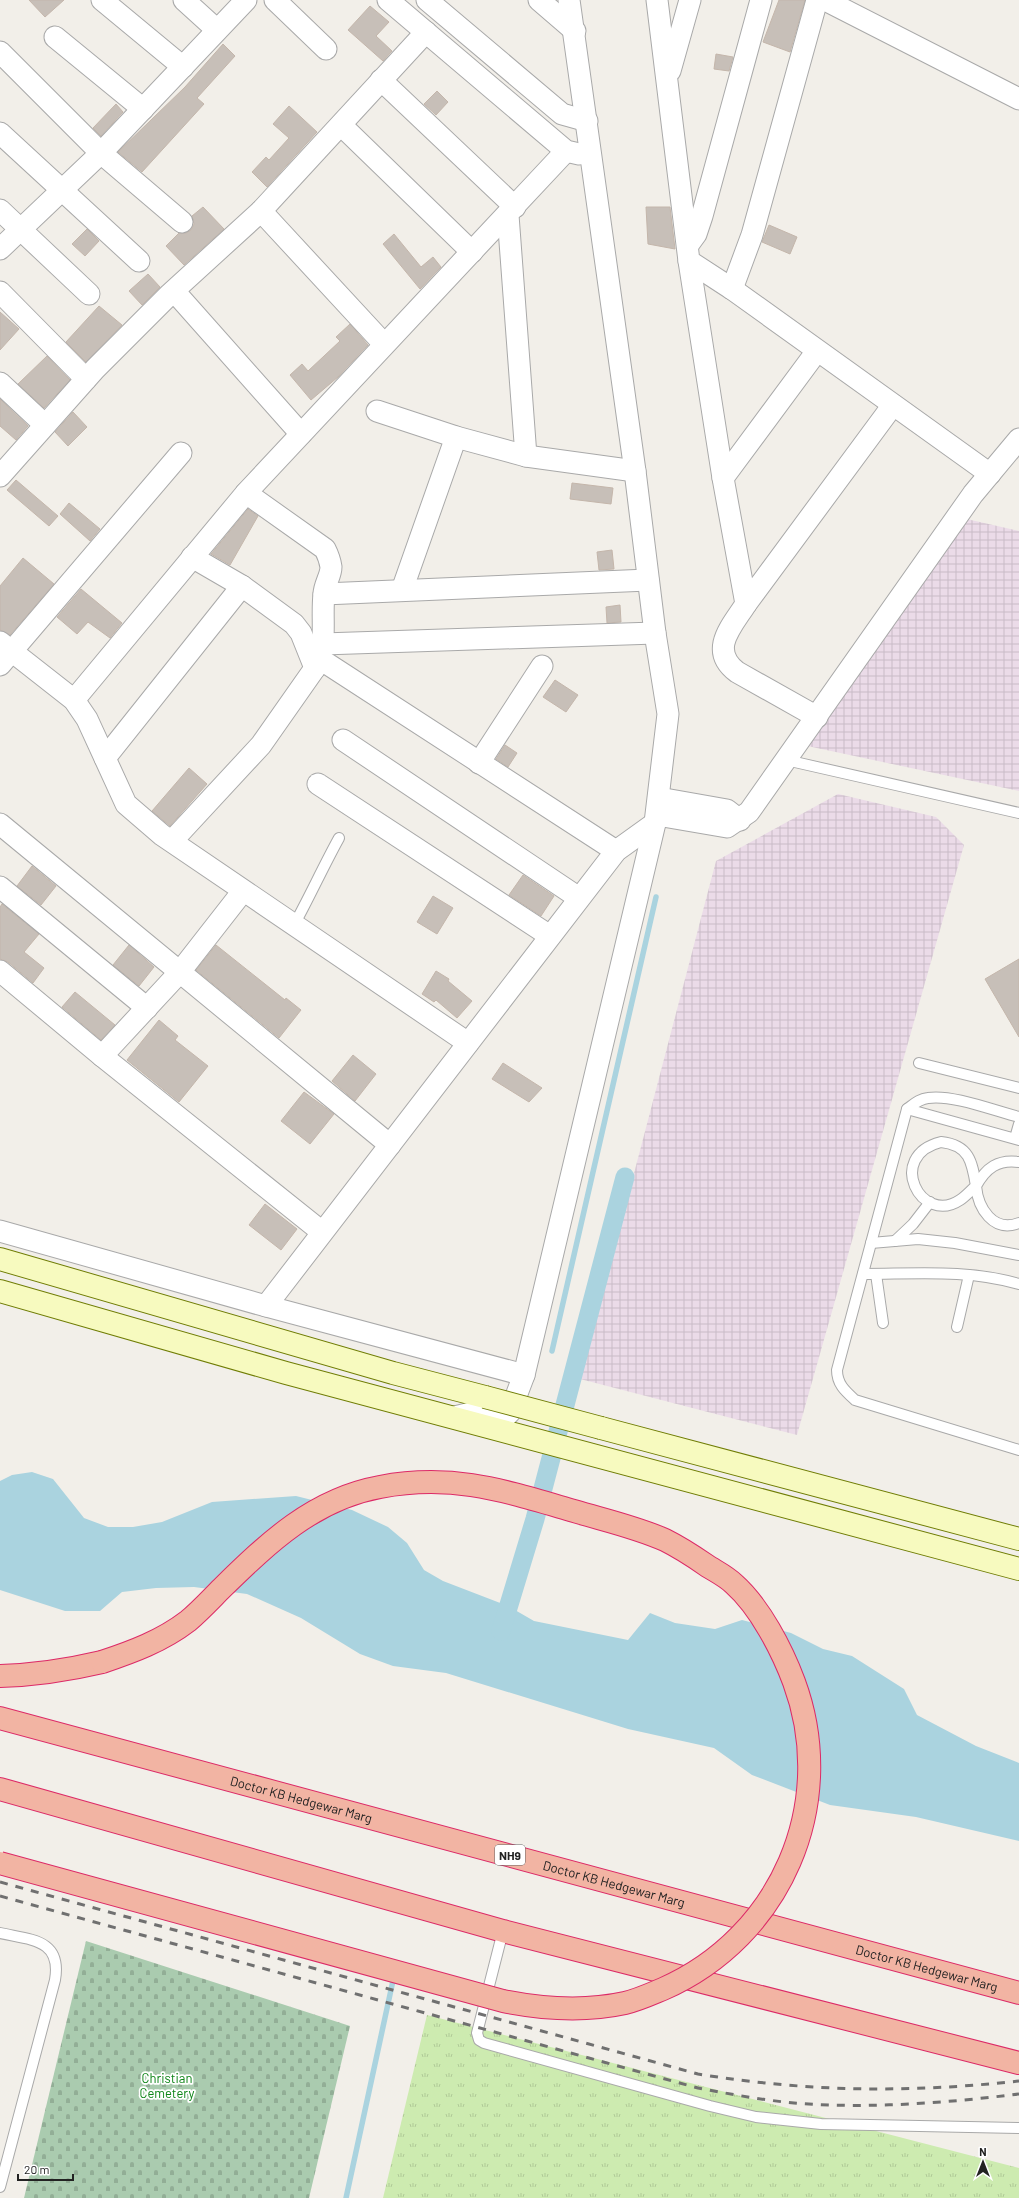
<svg xmlns="http://www.w3.org/2000/svg" width="1019" height="2198" font-family="Barlow,sans-serif">
	<style>
		.industrial { fill: url(#industrial-grid) }
		.grass { fill: url(#grass-tufts) }
		.cemetery { fill: url(#cemetery-stones) }
		.water { fill: #aad3df }
		.lines { fill: none; stroke-linecap: round; stroke-linejoin: round }
		.stream { stroke: #aad3df; stroke-width: 5.5 }
		.canal { stroke: #aad3df; stroke-width: 19 }
		.building { fill: #c7bfb8; stroke: #c4b6ab }
		.service-casing { stroke: #a9a9a9; stroke-width: 12 }
		.minor-casing { stroke: #a9a9a9; stroke-width: 23 }
		.secondary-casing { stroke: #707d05; stroke-width: 24 }
		.trunk-casing { stroke: #dc2a67; stroke-width: 24 }
		.service { stroke: #fff; stroke-width: 10 }
		.minor { stroke: #fff; stroke-width: 21 }
		.secondary { stroke: #f7fabf; stroke-width: 22 }
		.trunk { stroke: #f2b4a3; stroke-width: 22 }
		.rail { stroke: #707070; stroke-width: 3; stroke-dasharray: 8 8; stroke-linecap: butt }
		.secondary-bridge-casing { stroke: #707d05; stroke-width: 24; stroke-linecap: butt }
		.trunk-bridge-casing { stroke: #dc2a67; stroke-width: 24; stroke-linecap: butt }
		.secondary-bridge { stroke: #f7fabf; stroke-width: 22 }
		.trunk-bridge { stroke: #f2b4a3; stroke-width: 22 }
		.labels { text-anchor: middle; dominant-baseline: central; stroke-width: 3.5; stroke-linejoin: round; paint-order: stroke }
		.shield { fill: #fff; stroke: #646464; stroke-width: 1 }
		.shield-label { font-size: 12px; font-weight: bold; fill: #222 }
		.street-label { font-size: 13px; fill: #222; stroke: #fff }
		.park-label { font-size: 13px; fill: #0c8416; stroke: #fff }
	</style>
	<defs>
		<pattern id="industrial-grid" width="8" height="8" patternUnits="userSpaceOnUse"><rect width="8" height="8" fill="#ebdbe8"/><path d="M0 4h8M4 0v8" fill="none" stroke="#c9bcc7"/></pattern>
		<pattern id="grass-tufts" width="24" height="20" patternUnits="userSpaceOnUse"><rect width="24" height="20" fill="#cdebb0"/><path d="M3 7l-1-3M5 7V3M7 7l1-3M15 17l-1-3M17 17v-4M19 17l1-3" fill="none" stroke="#b0c997"/></pattern>
		<pattern id="cemetery-stones" width="16" height="16" patternUnits="userSpaceOnUse"><rect width="16" height="16" fill="#aacbaf"/><path d="M2 7V4a2 2 0 0 1 4 0v3zM10 15v-3a2 2 0 0 1 4 0v3z" fill="#92ae96"/></pattern>
	</defs>
	<rect width="100%" height="100%" fill="#f2efe9"/>
	<!-- industrial -->
	<g class="industrial">
		<polygon points="958,517 1019,531 1019,791 798,744"/>
		<polygon points="838,794 936,817 964,845 797,1435 580,1379 716,861"/>
	</g>
	<!-- grass -->
	<polygon class="grass" points="427,2015 1019,2168 1019,2198 383,2198"/>
	<!-- cemetery -->
	<polygon class="cemetery" points="86,1941 350,2026 309,2198 24,2198"/>
	<!-- water -->
	<polygon class="water" points="32,1472 53,1479 84,1518 108,1527 133,1527 162,1522 212,1502 296,1496 352,1510 388,1527 407,1543 424,1570 443,1581 508,1606 534,1621 628,1640 650,1613 675,1623 715,1629 742,1620 791,1633 823,1649 852,1656 904,1689 917,1715 976,1746 1019,1763 1019,1841 916,1817 830,1805 752,1775 714,1748 628,1729 446,1673 393,1666 360,1654 301,1618 247,1594 194,1587 156,1588 122,1592 100,1611 65,1611 0,1590 0,1481 12,1475"/>
	<g class="lines">
		<!-- stream -->
		<g class="stream">
			<polyline points="552,1351 656,897"/>
			<polyline points="346,2198 394,1976"/>
		</g>
		<!-- canal -->
		<polyline class="canal" points="501,1631 535,1519 625,1177"/>
	</g>
	<!-- building -->
	<g class="building">
		<polygon points="29,0 64,0 45,17"/>
		<polygon points="779,0 805,0 790,52 763,42"/>
		<polygon points="370,6 389,22 376,36 392,51 383,61 348,30"/>
		<polygon points="223,44 235,56 197,98 204,104 142,172 118,152 185,87"/>
		<polygon points="716,54 733,57 729,71 714,69"/>
		<polygon points="437,91 448,102 436,115 424,104"/>
		<polygon points="116,104 123,112 101,136 93,128"/>
		<polygon points="289,106 317,132 267,187 252,172 266,157 269,160 289,138 273,124"/>
		<polygon points="203,207 224,229 184,265 166,246 179,233 186,233 191,230 194,224 192,216"/>
		<polygon points="646,207 670,207 675,249 648,244"/>
		<polygon points="769,225 797,237 790,254 762,242"/>
		<polygon points="87,229 99,241 85,256 72,244"/>
		<polygon points="394,234 421,267 433,257 441,267 420,289 383,244"/>
		<polygon points="148,274 160,287 142,305 129,291"/>
		<polygon points="99,306 122,325 86,362 66,342"/>
		<polygon points="0,312 19,329 0,350"/>
		<polygon points="350,324 368,345 338,377 311,400 290,375 302,364 308,371 340,341 336,337"/>
		<polygon points="47,356 70,380 44,408 18,384"/>
		<polygon points="0,399 28,426 16,440 0,426"/>
		<polygon points="73,412 87,427 68,446 55,432"/>
		<polygon points="16,480 58,516 49,526 7,490"/>
		<polygon points="572,483 613,488 611,504 570,499"/>
		<polygon points="69,503 100,529 90,541 60,514"/>
		<polygon points="248,509 258,516 230,565 211,554"/>
		<polygon points="612,550 614,569 599,570 597,552"/>
		<polygon points="23,558 54,584 10,635 0,630 0,586"/>
		<polygon points="81,589 122,623 110,638 88,622 77,634 57,617"/>
		<polygon points="620,605 621,622 607,623 606,607"/>
		<polygon points="555,680 578,695 566,712 543,697"/>
		<polygon points="505,745 517,753 508,767 496,759"/>
		<polygon points="189,768 207,784 170,826 152,811"/>
		<polygon points="32,866 56,886 41,905 17,886"/>
		<polygon points="523,875 554,896 541,916 509,895"/>
		<polygon points="433,896 453,908 437,934 417,922"/>
		<polygon points="2,904 39,934 24,952 44,968 33,983 8,962 0,959 0,907"/>
		<polygon points="129,945 154,967 139,986 113,965"/>
		<polygon points="216,945 285,1000 286,998 301,1010 279,1038 196,970"/>
		<polygon points="1019,959 1019,1037 985,979"/>
		<polygon points="436,971 449,979 448,981 472,1001 457,1018 436,1000 434,1002 422,994"/>
		<polygon points="75,992 115,1025 101,1040 62,1007"/>
		<polygon points="159,1020 178,1036 175,1040 208,1066 179,1102 127,1060"/>
		<polygon points="353,1055 376,1074 355,1101 332,1081"/>
		<polygon points="503,1063 542,1088 529,1102 492,1079"/>
		<polygon points="304,1092 334,1114 310,1144 281,1121"/>
		<polygon points="265,1204 297,1229 281,1250 249,1225"/>
	</g>
	<g class="lines">
		<defs>
			<g id="service">
				<polyline points="786,760 1019,813"/>
				<path d="M 294,925 C 310,896 323,867 339,838"/>
				<polyline points="919,1063 1019,1088"/>
				<polyline points="907,1109 1019,1140"/>
				<path d="M 1019,1117 C 995,1111 952,1094 928,1098 C 919,1099 914,1104 907,1109 L 837,1370 C 837,1384 845,1391 855,1400 L 1019,1450"/>
				<polyline points="1015,1138 1019,1124"/>
				<path d="M 941,1142 C 969,1145 972,1161 976,1186 C 971,1190 966,1196 960,1200 C 921,1226 885,1156 941,1142 Z"/>
				<path d="M 1019,1162 C 998,1159 986,1168 976,1186 C 978,1208 993,1233 1019,1223"/>
				<polyline points="895,1241 913,1224 930,1202"/>
				<polyline points="871,1243 918,1239 955,1243 1019,1255"/>
				<path d="M 863,1274 C 915,1274 968,1269 1019,1284"/>
				<polyline points="876,1274 883,1323"/>
				<polyline points="957,1327 969,1275"/>
				<polyline points="503,1931 477,2033 479,2040 484,2043 710,2106 756,2117 821,2124 1019,2128"/>
				<path d="M 0,1933 C 31,1940 62,1939 55,1980 L 0,2187"/>
			</g>
			<g id="minor">
				<polyline points="102,0 183,67"/>
				<polyline points="184,0 217,30"/>
				<polyline points="275,0 326,49"/>
				<polyline points="388,0 566,151 579,154"/>
				<polyline points="427,0 562,114 587,121"/>
				<polyline points="539,0 575,31"/>
				<polyline points="657,0 689,261 732,289 990,474"/>
				<polyline points="825,0 1019,99"/>
				<polyline points="55,37 143,109"/>
				<polyline points="0,52 101,153 0,249"/>
				<polyline points="670,71 690,0"/>
				<polyline points="381,80 515,207"/>
				<polyline points="341,125 472,252"/>
				<polyline points="0,133 139,261"/>
				<polyline points="0,210 89,294"/>
				<polyline points="261,211 384,344"/>
				<polyline points="508,215 526,456"/>
				<polyline points="182,222 101,153 246,0"/>
				<polyline points="688,245 696,234 702,216 761,0"/>
				<path d="M 689,261 L 723,478 L 746,604 C 732,626 708,650 737,672 L 817,717"/>
				<polyline points="732,289 752,235 817,0"/>
				<polyline points="174,291 301,434"/>
				<polyline points="0,292 86,379"/>
				<polyline points="0,383 45,425"/>
				<polyline points="377,411 456,437 526,456 635,471"/>
				<polyline points="0,476 95,369 170,294 261,211 426,32"/>
				<polyline points="723,478 817,351"/>
				<polyline points="192,557 242,586 294,624 301,633 315,668"/>
				<polyline points="402,590 456,437"/>
				<polyline points="324,594 648,580"/>
				<polyline points="746,604 893,405"/>
				<polyline points="0,642 74,700 87,719 126,804 162,835 468,1043"/>
				<polyline points="323,644 655,633"/>
				<polyline points="320,659 616,851"/>
				<polyline points="0,665 181,453"/>
				<polyline points="74,700 246,493 566,151"/>
				<polyline points="343,740 579,898"/>
				<polyline points="105,758 242,586"/>
				<polyline points="479,763 542,666"/>
				<polyline points="318,784 550,936"/>
				<polyline points="659,798 727,810 740,820"/>
				<polyline points="657,815 727,827 749,812 973,494 1019,439"/>
				<polyline points="0,824 390,1145"/>
				<path d="M 172,841 L 261,745 L 315,668 C 328,645 321,619 324,594 C 324,585 331,576 331,567 C 330,560 328,555 325,549 L 246,493"/>
				<polyline points="0,887 147,1008"/>
				<polyline points="0,971 102,1056 322,1232"/>
				<polyline points="102,1056 179,973 243,891"/>
				<polyline points="0,1231 266,1306 524,1375"/>
				<polyline points="266,1306 616,851 655,823"/>
				<polyline points="455,1417 475,1412 507,1415 510,1412 524,1375 655,823 668,714 655,633 635,471 569,0"/>
			</g>
			<g id="secondary">
				<polyline points="0,1259 393,1373 485,1397"/>
				<polyline points="0,1291 286,1373 1019,1569"/>
				<polyline points="601,1428 1019,1539"/>
			</g>
			<g id="trunk">
				<path d="M 0,1676 C 35,1675 68,1670 102,1662"/>
				<path id="s1" d="M 0,1718 L 1019,1993"/>
				<polyline points="0,1789 503,1931 1019,2063"/>
			</g>
		</defs>
		<!-- service casing -->
		<use href="#service" class="service-casing"/>
		<!-- minor casing -->
		<use href="#minor" class="minor-casing"/>
		<!-- secondary casing -->
		<use href="#secondary" class="secondary-casing"/>
		<!-- trunk casing -->
		<use href="#trunk" class="trunk-casing"/>
		<!-- service -->
		<use href="#service" class="service"/>
		<!-- minor -->
		<use href="#minor" class="minor"/>
		<!-- secondary -->
		<use href="#secondary" class="secondary"/>
		<!-- trunk -->
		<use href="#trunk" class="trunk"/>
		<!-- rail -->
		<g class="rail">
			<path d="M 0,1882 L 698,2074 C 809,2092 908,2093 1019,2081"/>
			<path d="M 0,1896 L 698,2088 C 730,2094 762,2100 794,2103 C 869,2109 945,2103 1019,2094"/>
		</g>
		<defs>
			<polyline id="secondary-bridge" points="485,1397 601,1428"/>
			<path id="trunk-bridge" d="M 0,1863 L 503,2001 C 543,2009 584,2012 625,2003 C 638,2000 651,1994 663,1989 C 781,1937 839,1804 794,1682 C 782,1650 760,1607 734,1584 C 726,1576 715,1571 706,1565 C 693,1556 679,1547 665,1540 C 636,1527 604,1520 574,1511 C 505,1491 453,1473 380,1487 C 314,1499 269,1542 222,1588 C 211,1599 200,1611 188,1621 C 162,1641 132,1652 102,1662"/>
		</defs>
		<!-- secondary-bridge casing -->
		<use href="#secondary-bridge" class="secondary-bridge-casing"/>
		<!-- trunk-bridge casing -->
		<use href="#trunk-bridge" class="trunk-bridge-casing"/>
		<!-- secondary-bridge -->
		<use href="#secondary-bridge" class="secondary-bridge"/>
		<!-- trunk-bridge -->
		<use href="#trunk-bridge" class="trunk-bridge"/>
	</g>
	<g class="labels">
		<!-- shield labels -->
		<rect class="shield" x="495" y="1845" width="30" height="20" rx="3"/>
		<g class="shield-label">
			<text x="510" y="1855">NH9</text>
		</g>
		<!-- street labels -->
		<g class="street-label">
			<text stroke="none"><textPath href="#s1" startOffset="312">Doctor KB Hedgewar Marg</textPath></text>
			<text stroke="none"><textPath href="#s1" startOffset="636">Doctor KB Hedgewar Marg</textPath></text>
			<text stroke="none"><textPath href="#s1" startOffset="960">Doctor KB Hedgewar Marg</textPath></text>
		</g>
		<!-- park labels -->
		<g class="park-label">
			<text x="167" y="2078">Christian<tspan x="167" dy="15">Cemetery</tspan></text>
		</g>
	</g>
	<!-- north arrow -->
	<g transform="translate(983 2162)" stroke="#ffffff" stroke-width="3" paint-order="stroke">
	<path d="M0-3L7 15L0 10L-7 15Z" fill="#222222"/>
	<text y="-6" font-size="11" font-weight="bold" text-anchor="middle" fill="#222222">N</text>
	</g>
	<!-- scale -->
	<path d="M18 2174v6h55v-6" fill="none" stroke="#222222" stroke-width="2"/>
	<text x="24" y="2174" font-size="12" fill="#222222" stroke="#ffffff" stroke-width="3" paint-order="stroke">20 m</text>
</svg>
